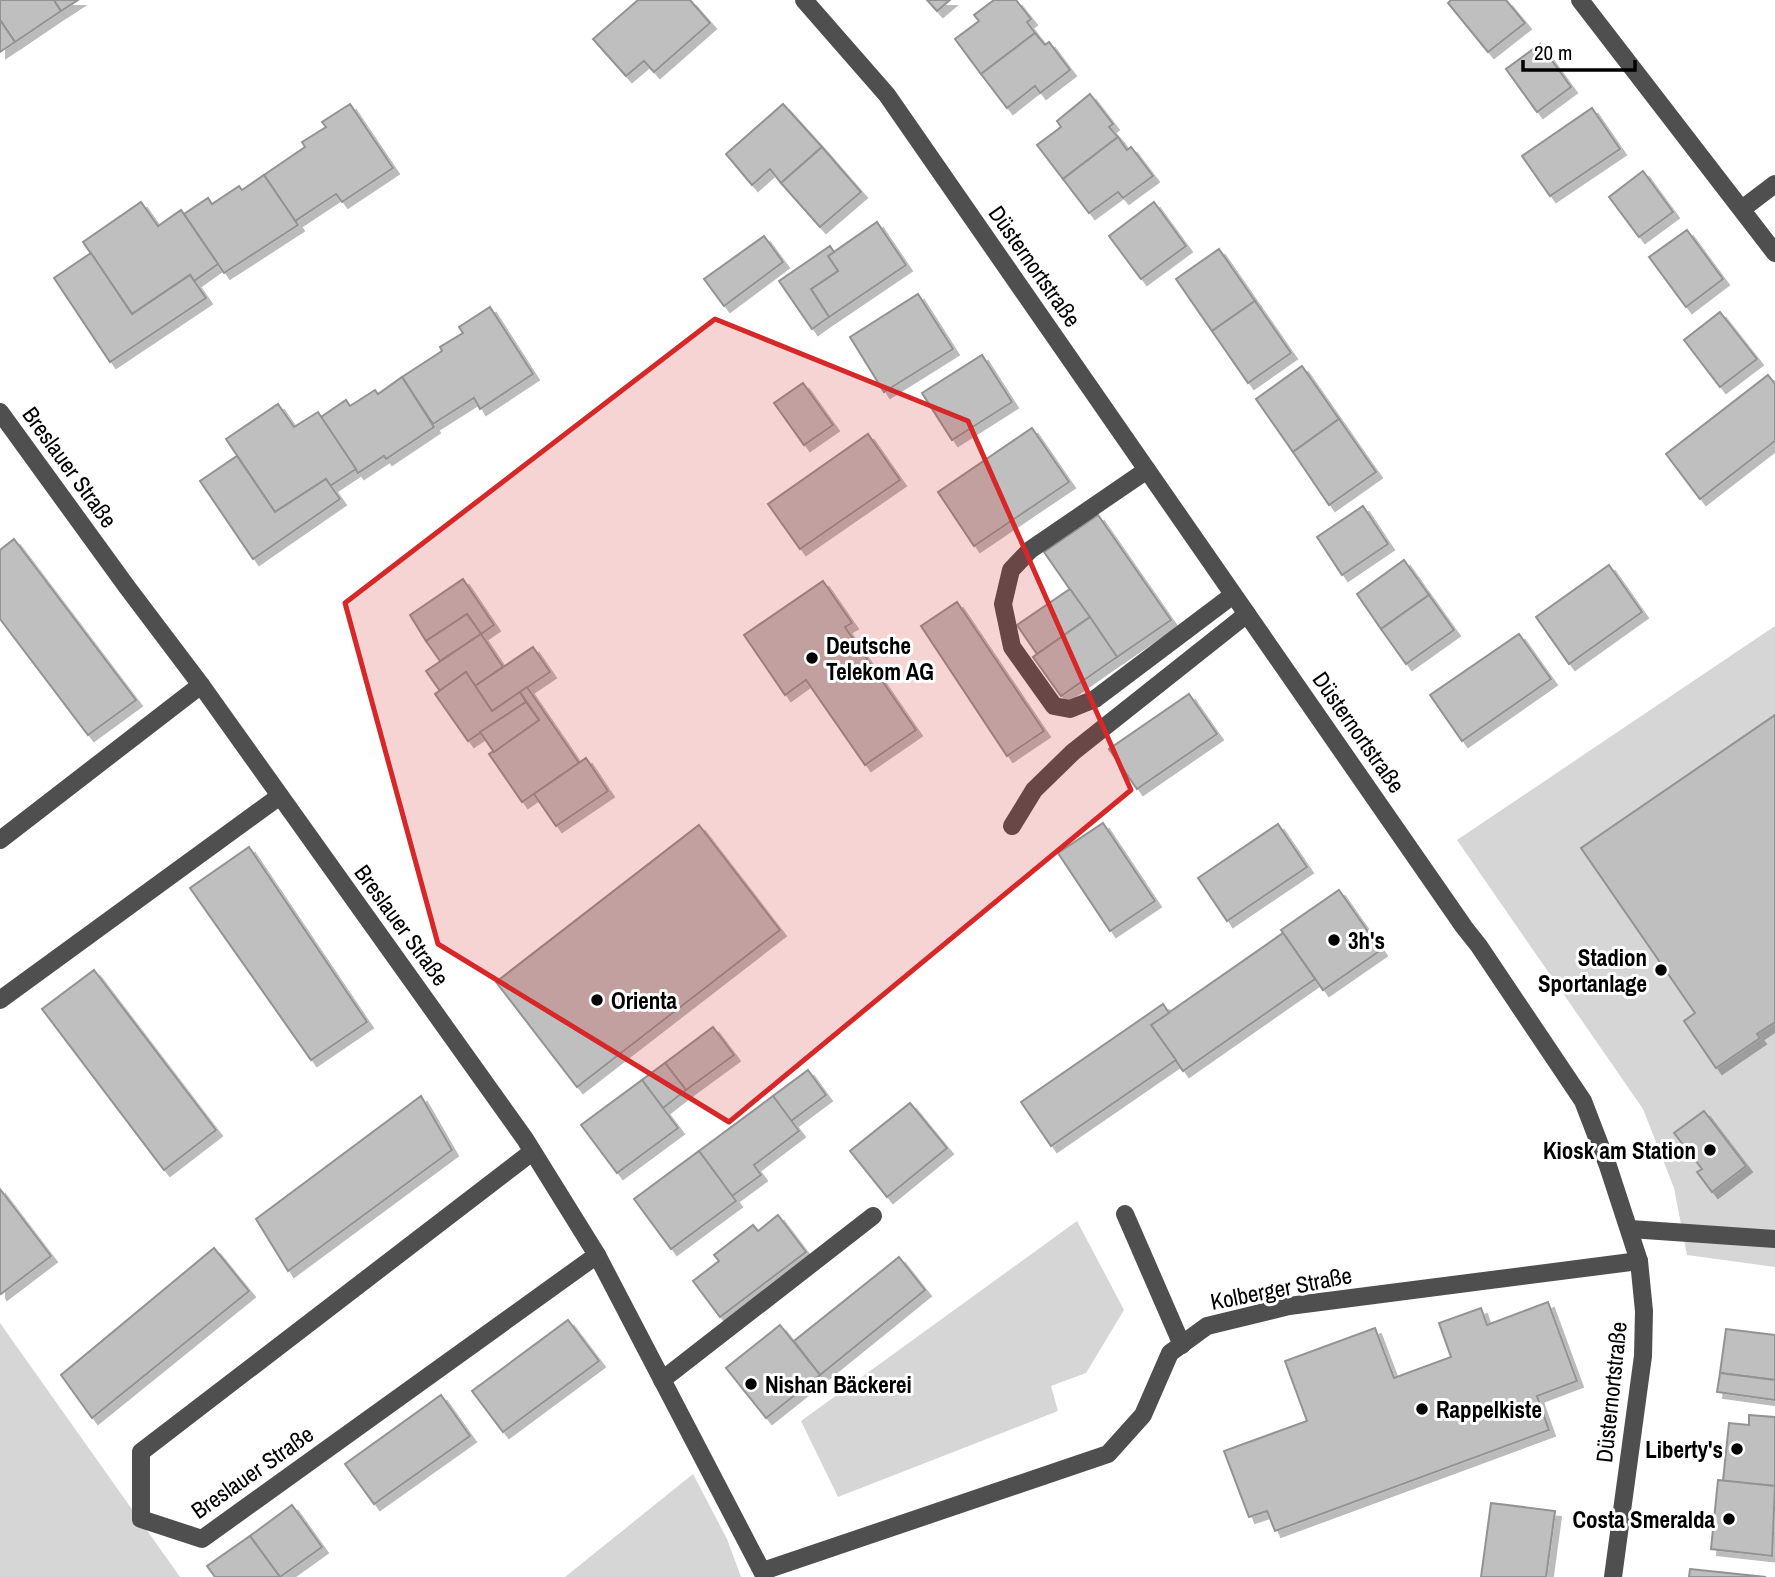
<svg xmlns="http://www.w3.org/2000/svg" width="1775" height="1577" font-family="'Archivo Narrow',sans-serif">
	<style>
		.green { fill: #d6d6d6 }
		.building { fill: #bfbfbf; stroke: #939393; stroke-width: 2; filter: url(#shadow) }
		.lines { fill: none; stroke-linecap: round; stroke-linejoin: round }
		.minor { stroke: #4f4f4f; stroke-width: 18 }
		.marked { fill: #d62828; fill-opacity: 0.2; stroke: #d62828; stroke-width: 5; stroke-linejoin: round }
		.poi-dot { fill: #000; stroke: #fff; stroke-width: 2.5 }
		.labels { text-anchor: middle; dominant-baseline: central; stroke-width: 6; stroke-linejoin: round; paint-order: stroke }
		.street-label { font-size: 23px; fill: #000; stroke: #fff }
		.poi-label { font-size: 23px; font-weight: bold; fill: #000; stroke: #fff; text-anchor: start }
	</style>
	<defs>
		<filter id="shadow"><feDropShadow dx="6" dy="6" stdDeviation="0" flood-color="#0004"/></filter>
	</defs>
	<rect width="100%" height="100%" fill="#fff"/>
	<!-- green -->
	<g class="green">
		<polygon points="1775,626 1775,1267 1687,1255 1674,1188 1643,1109 1457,840"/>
		<polygon points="1077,1221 1124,1310 1086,1373 1051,1386 1058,1411 838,1497 801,1421"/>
		<polygon points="0,1323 180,1577 0,1577"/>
		<polygon points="693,1474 727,1539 741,1577 565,1577"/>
	</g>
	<!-- building -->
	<g class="building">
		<polygon points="0,0 54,0 61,11 15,42 0,20"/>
		<polygon points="54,0 78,0 61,11"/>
		<polygon points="638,0 690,0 710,23 654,72 644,61 626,76 593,39"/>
		<polygon points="927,0 950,0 937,11"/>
		<polygon points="994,0 1016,0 1031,19 1027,22 1035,33 981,74 955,39 979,21 974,15"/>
		<polygon points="1451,0 1506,0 1525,23 1488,52 1448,3"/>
		<polygon points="0,20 15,42 0,52"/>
		<polygon points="1035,33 1045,45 1049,42 1070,70 1040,93 1035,86 1007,108 981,74"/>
		<polygon points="1540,44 1571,87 1537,112 1506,69"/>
		<polygon points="1090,94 1113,124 1109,127 1118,137 1063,179 1037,145 1061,127 1057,121"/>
		<polygon points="350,104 393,168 342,202 336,194 295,221 264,175 305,147 302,142 326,127 322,122"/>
		<polygon points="783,104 822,147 781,183 770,169 752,185 726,154"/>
		<polygon points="1592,108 1620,149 1550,196 1522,156"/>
		<polygon points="1118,137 1127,150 1131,147 1153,176 1123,198 1118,192 1089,213 1063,179"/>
		<polygon points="822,147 861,192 820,227 781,183"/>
		<polygon points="1643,171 1673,212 1639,237 1609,197"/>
		<polygon points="264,175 298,225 224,273 184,214 208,198 212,204 239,186 242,190"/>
		<polygon points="141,202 158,226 181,210 218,264 194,281 190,275 132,314 83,242"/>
		<polygon points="1154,202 1186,246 1141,279 1109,236"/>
		<polygon points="877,222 906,265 829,317 811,289 838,271 828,256"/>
		<polygon points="1687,230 1723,279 1686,307 1649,257"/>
		<polygon points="764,236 783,262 724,306 704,279"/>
		<polygon points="830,246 834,252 828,256 838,271 811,289 829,317 812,329 779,281"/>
		<polygon points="1219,249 1255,301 1212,331 1176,279"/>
		<polygon points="91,253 132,314 190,275 206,298 110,362 54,278"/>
		<polygon points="918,294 953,349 884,392 850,337"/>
		<polygon points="1255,301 1291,353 1248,383 1212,331"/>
		<polygon points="490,307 533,374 480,409 474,398 433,424 402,377 442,351 440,347 463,333 459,327"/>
		<polygon points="1720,312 1757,359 1720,387 1684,340"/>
		<polygon points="982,355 1012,402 952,440 922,393"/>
		<polygon points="1302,366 1339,419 1293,452 1256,399"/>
		<polygon points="1768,375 1775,384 1775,441 1700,499 1666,454"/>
		<polygon points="402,377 434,427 386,459 384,456 358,473 321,417 346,400 350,406 375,390 378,394"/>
		<polygon points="803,383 833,425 804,445 774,403"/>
		<polygon points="278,404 294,427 318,412 356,469 330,486 326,479 275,512 226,439"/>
		<polygon points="1339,419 1376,472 1329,505 1293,452"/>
		<polygon points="1032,428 1069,482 974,546 938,492"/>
		<polygon points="868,434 900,480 800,549 768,504"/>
		<polygon points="237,456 275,512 326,479 340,499 253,559 200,481"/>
		<polygon points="1363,506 1388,544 1342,575 1317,537"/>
		<polygon points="1098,515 1171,620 1117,657 1044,552"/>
		<polygon points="14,539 136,700 88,735 0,619 0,550"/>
		<polygon points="1404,560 1429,595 1381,629 1357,594"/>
		<polygon points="1609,565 1642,612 1569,664 1536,617"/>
		<polygon points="463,579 494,625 481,634 467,614 426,641 410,615"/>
		<polygon points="823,581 852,623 845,627 916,730 865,765 806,680 785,695 744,635"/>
		<polygon points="1070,589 1090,617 1037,654 1017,625"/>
		<polygon points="1429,595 1454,630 1406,664 1381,629"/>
		<polygon points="957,602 1044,731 1007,756 921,626"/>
		<polygon points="467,614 481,634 440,661 426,641"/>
		<polygon points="1090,617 1117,657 1061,696 1033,657"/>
		<polygon points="481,634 503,667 475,686 466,672 440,691 426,671"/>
		<polygon points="1519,634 1551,679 1462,741 1430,695"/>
		<polygon points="533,647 550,672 492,711 475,686"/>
		<polygon points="466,672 492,711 520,692 526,702 468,741 435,694"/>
		<polygon points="527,687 579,763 522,802 489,754 539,720 520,692"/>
		<polygon points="1189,694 1217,734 1137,789 1109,749"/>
		<polygon points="526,702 539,720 494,752 480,732"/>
		<polygon points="1775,715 1775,1022 1757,1034 1760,1038 1716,1068 1684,1021 1695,1013 1581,848"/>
		<polygon points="586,758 608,791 556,826 534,794"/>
		<polygon points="1103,823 1155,901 1110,931 1058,853"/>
		<polygon points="1278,824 1307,867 1227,921 1198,878"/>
		<polygon points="699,825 780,930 577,1087 496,982"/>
		<polygon points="249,847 367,1022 311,1060 190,888"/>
		<polygon points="1339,890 1381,950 1323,990 1281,930"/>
		<polygon points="1283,933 1315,979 1183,1071 1151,1025"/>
		<polygon points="94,970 216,1130 164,1170 42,1009"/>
		<polygon points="1163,1004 1169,1013 1151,1025 1176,1060 1051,1146 1021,1102"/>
		<polygon points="713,1027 734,1055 686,1090 665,1063"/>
		<polygon points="665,1063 686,1090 663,1108 642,1080"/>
		<polygon points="808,1070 826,1095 791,1121 773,1096"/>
		<polygon points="642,1080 678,1128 617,1173 581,1125"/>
		<polygon points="421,1096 452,1150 288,1271 256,1219"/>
		<polygon points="773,1096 799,1131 754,1165 761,1175 732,1196 699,1151"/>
		<polygon points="910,1103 947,1148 887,1197 850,1151"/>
		<polygon points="1704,1111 1746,1166 1712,1192 1697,1172 1702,1169 1674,1133"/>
		<polygon points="699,1151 736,1201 671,1249 634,1199"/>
		<polygon points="0,1189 51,1256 1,1294 0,1292"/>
		<polygon points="778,1215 806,1252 720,1317 693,1281 719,1261 714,1255 753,1225 758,1231"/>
		<polygon points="214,1248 249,1291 92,1418 61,1375"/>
		<polygon points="899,1257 925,1290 820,1375 794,1341"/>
		<polygon points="1548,1302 1577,1381 1537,1396 1549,1430 1275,1531 1267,1511 1249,1517 1224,1451 1307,1421 1285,1361 1375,1328 1394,1378 1451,1357 1439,1323 1481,1308 1487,1325"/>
		<polygon points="568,1320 599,1361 503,1432 472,1391"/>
		<polygon points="780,1325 820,1375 766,1418 726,1368"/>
		<polygon points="1726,1329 1775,1335 1775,1380 1720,1373"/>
		<polygon points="1720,1373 1775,1380 1775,1400 1717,1392"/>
		<polygon points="441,1395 470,1436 374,1504 345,1464"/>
		<polygon points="1749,1415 1775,1417 1775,1486 1723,1481 1729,1423 1749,1425"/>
		<polygon points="1718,1480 1775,1486 1772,1556 1711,1549"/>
		<polygon points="1491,1503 1555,1511 1546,1577 1481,1577"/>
		<polygon points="292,1505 322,1547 280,1577 250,1536"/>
		<polygon points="250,1536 280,1577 215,1577 207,1566"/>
		<polygon points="1690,1569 1766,1577 1689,1577"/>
	</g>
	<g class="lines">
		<!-- minor -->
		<g class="minor">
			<polyline points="804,0 887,95 1464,927 1479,946 1583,1101 1608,1166 1639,1261 1644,1311 1643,1356 1613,1577"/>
			<polyline points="1580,0 1775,253"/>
			<polyline points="1742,209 1775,184"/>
			<polyline points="0,412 127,587 201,685 525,1139 597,1255 765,1577"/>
			<polyline points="1147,470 1030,550 1011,570 1003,604 1012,647 1054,706 1070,709 1095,699 1233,595"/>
			<polyline points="1012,826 1034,790 1073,752 1247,614"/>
			<polyline points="0,840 201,685"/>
			<polyline points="0,1000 280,796"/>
			<polyline points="532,1152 141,1452 141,1519 202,1539 597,1255"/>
			<polyline points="1125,1214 1182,1345"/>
			<polyline points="1630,1229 1775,1239"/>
			<polyline points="662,1380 873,1216"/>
			<polyline points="763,1571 1108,1454 1143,1415 1170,1353 1207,1326 1289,1306 1639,1261"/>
		</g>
	</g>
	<!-- marked area -->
	<path class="marked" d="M 715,319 L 968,421 L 1131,790 L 729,1122 L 438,944 L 345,603 Z"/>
	<!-- markers -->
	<g class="poi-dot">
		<circle cx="812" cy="658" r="7"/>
		<circle cx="1334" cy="940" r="7"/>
		<circle cx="1661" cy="970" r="7"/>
		<circle cx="597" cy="1000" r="7"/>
		<circle cx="1710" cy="1150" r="7"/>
		<circle cx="751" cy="1384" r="7"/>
		<circle cx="1422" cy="1409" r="7"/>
		<circle cx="1737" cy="1449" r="7"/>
		<circle cx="1729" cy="1519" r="7"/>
	</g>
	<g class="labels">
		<!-- street labels -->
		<g class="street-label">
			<text transform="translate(1035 266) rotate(55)">Düsternortstraße</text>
			<text transform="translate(70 467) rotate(54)">Breslauer Straße</text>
			<text transform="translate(1359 732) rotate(55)">Düsternortstraße</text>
			<text transform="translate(402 925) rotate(54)">Breslauer Straße</text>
			<text transform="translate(1281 1288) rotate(-11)">Kolberger Straße</text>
			<text transform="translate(1611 1392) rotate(-84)">Düsternortstraße</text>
			<text transform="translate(252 1472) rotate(-35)">Breslauer Straße</text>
		</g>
		<!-- poi labels -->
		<g class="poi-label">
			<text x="826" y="645">Deutsche<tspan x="826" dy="26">Telekom AG</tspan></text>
			<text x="1348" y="940">3h's</text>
			<text x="1647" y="957" text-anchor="end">Stadion<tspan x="1647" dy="26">Sportanlage</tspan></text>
			<text x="611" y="1000">Orienta</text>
			<text x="1696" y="1150" text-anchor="end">Kiosk am Station</text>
			<text x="765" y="1384">Nishan Bäckerei</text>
			<text x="1436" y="1409">Rappelkiste</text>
			<text x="1723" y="1449" text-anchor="end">Liberty's</text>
			<text x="1715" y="1519" text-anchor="end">Costa Smeralda</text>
		</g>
	</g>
	<!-- scale -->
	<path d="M1523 60v10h112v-10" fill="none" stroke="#000000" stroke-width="3.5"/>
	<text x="1534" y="60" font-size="21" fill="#000000" stroke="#ffffff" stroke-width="5" paint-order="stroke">20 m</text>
</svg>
